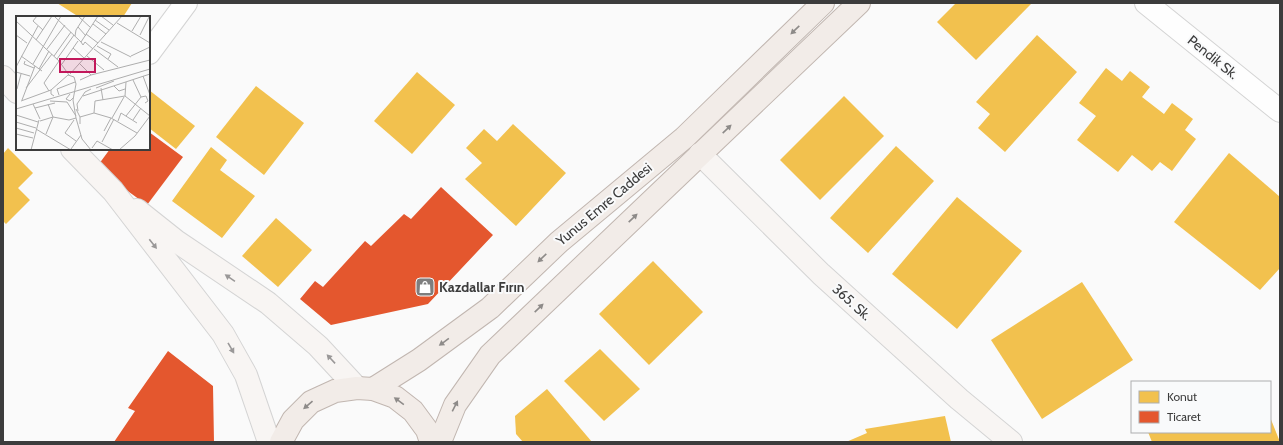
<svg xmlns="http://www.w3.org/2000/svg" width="1283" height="445" font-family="Cabin,sans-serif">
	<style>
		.homes { fill: #f2c14e }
		.shops { fill: #e4572e }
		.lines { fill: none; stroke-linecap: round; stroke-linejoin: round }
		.minor-casing { stroke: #d4d4d4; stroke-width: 24 }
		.secondary-casing { stroke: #d4d4d4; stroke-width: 24 }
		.primary-casing { stroke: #c1b6b0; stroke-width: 24 }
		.minor { stroke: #fefefe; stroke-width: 22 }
		.secondary { stroke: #f8f5f3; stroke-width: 22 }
		.primary { stroke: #f2ece8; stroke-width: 22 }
		.oneway { fill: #8e8b89 }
		.oneway2 { fill: #9a9898 }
		.labels { text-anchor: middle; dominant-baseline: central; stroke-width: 4; stroke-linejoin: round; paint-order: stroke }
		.street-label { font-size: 14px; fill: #3c3c3c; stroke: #f9fafb }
		.poi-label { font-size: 14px; font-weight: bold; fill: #3c3c3c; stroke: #f9fafb; text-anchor: start }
		.inset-road { fill: none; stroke: #aeaeae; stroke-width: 1 }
		.view { fill: #c2185b; fill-opacity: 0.15; stroke: #c2185b; stroke-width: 2 }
		.inset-edge { fill: none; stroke: #3c3c3c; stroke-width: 2 }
	</style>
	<rect width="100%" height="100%" fill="#fafafa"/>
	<!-- homes -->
	<g class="homes">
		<polygon points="57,3 132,3 123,17 79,17"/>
		<polygon points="956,3 1032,3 976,60 937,22"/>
		<polygon points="1037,35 1077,72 1005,152 978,128 990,114 976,102"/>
		<polygon points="1106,68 1122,81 1130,71 1150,87 1142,97 1164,114 1172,103 1193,119 1185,130 1196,139 1172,171 1160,162 1152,171 1132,155 1118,172 1077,140 1096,116 1079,103"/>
		<polygon points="417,72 455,105 412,154 374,121"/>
		<polygon points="256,86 304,123 264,175 216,137"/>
		<polygon points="149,90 195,126 176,149 149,128"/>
		<polygon points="844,96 884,136 820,200 780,160"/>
		<polygon points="513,124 566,173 516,226 465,179 482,163 466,148 484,129 497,141"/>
		<polygon points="896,146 934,181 868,253 830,218"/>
		<polygon points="211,147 227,160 220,170 255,196 222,238 172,201"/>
		<polygon points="8,148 33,173 18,188 30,200 6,224 3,221 3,154"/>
		<polygon points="1229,153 1280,197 1280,268 1260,290 1174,222"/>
		<polygon points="957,197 1022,251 957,329 892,274"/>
		<polygon points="276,218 312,250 278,287 242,256"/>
		<polygon points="653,261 703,312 649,365 599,314"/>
		<polygon points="1082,282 1133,360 1042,419 991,340"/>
		<polygon points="600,349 640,389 604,421 564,381"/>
		<polygon points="547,389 592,442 523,442 516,434 515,416"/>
		<polygon points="945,416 951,442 846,442 867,433 865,429"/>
		<polygon points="1270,417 1280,442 1152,442 1148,432 1270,432"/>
	</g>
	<!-- shops -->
	<g class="shops">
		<polygon points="149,132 183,157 147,205 96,168 110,149 149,149"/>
		<polygon points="441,187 493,235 428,304 331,325 300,299 315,281 323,287 365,241 371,246 404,214 411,219"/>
		<polygon points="168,351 213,386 214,442 114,442 135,411 128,408"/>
	</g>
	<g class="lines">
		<defs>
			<g id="minor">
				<polyline points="1146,3 1280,111"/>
				<polyline points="149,53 186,3"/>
			</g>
			<g id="secondary">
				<polyline points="3,77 17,92"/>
				<polyline points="72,149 113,191 223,334 246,375 269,442"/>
				<polyline points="700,154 821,274 959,399 1011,442"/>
				<polyline points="137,210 176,241 268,303 318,346 357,388"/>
			</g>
			<g id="primary">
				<polyline points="373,389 419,360 490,308 559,242 684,138 823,3"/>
				<polyline points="281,442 293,420 311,402 335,391 357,388 373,389 395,397 413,411 427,430 431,442"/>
				<polyline points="440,442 455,405 490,355 859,3"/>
			</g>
		</defs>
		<!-- minor casing -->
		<use href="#minor" class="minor-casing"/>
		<!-- secondary casing -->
		<use href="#secondary" class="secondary-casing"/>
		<!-- primary casing -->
		<use href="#primary" class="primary-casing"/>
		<!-- minor -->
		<use href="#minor" class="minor"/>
		<!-- secondary -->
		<use href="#secondary" class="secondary"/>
		<!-- primary -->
		<use href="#primary" class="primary"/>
	</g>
	<!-- one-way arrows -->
	<defs><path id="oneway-solid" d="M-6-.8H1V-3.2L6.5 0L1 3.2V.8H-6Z"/></defs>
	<g class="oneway">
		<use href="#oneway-solid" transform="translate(795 30) rotate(136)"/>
		<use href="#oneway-solid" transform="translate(727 129) rotate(-44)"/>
		<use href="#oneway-solid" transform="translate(633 218) rotate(-44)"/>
		<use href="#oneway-solid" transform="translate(542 258) rotate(136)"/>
		<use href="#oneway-solid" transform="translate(539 308) rotate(-44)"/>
		<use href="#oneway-solid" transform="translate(444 342) rotate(144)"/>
		<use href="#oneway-solid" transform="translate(399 401) rotate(-144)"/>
		<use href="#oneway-solid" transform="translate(308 405) rotate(139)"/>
		<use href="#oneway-solid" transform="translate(455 406) rotate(-63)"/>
	</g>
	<g class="oneway2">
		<use href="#oneway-solid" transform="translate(153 244) rotate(52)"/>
		<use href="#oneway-solid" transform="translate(230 278) rotate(-146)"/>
		<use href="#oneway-solid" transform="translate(231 348) rotate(60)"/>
		<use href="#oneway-solid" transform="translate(331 359) rotate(-133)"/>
	</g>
	<!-- icons -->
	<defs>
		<symbol id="shop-square" viewBox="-11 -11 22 22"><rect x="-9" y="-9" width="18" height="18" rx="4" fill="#7e7e7e" stroke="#f9fafb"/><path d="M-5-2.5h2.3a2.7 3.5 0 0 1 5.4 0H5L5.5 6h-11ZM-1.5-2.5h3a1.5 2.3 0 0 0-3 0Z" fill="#fff"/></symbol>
	</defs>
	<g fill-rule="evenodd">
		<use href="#shop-square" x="414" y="276" width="22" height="22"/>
	</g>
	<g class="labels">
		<!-- street labels -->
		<g class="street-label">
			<text transform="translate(1213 57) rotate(39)">Pendik Sk.</text>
			<text transform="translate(604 204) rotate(-40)">Yunus Emre Caddesi</text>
			<text transform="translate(852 302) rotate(42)">365. Sk.</text>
		</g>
		<!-- poi labels -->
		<g class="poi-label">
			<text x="439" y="287">Kazdallar Fırın</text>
		</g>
	</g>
	<!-- overview -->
	<g transform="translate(16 16)">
		<rect width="134" height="134" fill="#fafafa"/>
		<path class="inset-road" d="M 21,0 L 17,5 L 27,14M 38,0 L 65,26M 62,0 L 75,12M 85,0 L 97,9M 79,4 L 93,14M 0,5 L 43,45 L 53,59M 101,7 L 134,27M 77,8 L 90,18M 62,11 L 70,20M 116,15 L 125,0M 70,18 L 82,27M 0,19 L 11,27M 124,19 L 133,1M 59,20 L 60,14 L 69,0M 20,24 L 36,0M 65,26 L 82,0M 65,26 L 67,29 L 69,26 L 77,33M 85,26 L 115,41M 81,30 L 95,38 L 92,43M 57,32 L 68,42M 31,33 L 49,9M 78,33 L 102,51M 5,40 L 26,55M 38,40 L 55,16M 71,40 L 88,54M 115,40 L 134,31M 41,43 L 58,19M 9,45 L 8,48 L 18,52M 63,47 L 75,59 L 134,44M 17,48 L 45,0M 46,48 L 62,25M 0,51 L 22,10M 23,53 L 33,35M 0,56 L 14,60M 54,58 L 106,0M 127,60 L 134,79M 64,64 L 75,59M 117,64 L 125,81M 98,70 L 103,75 L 109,73M 10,72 L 36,38M 80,72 L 98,65M 85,72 L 87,84M 1,73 L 5,58M 33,75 L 28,67 L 43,45M 54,78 L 50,83 L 54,85 L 57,82M 43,79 L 41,73 L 59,66M 38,80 L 35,78 L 35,74 L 52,59 L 58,61 L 60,68 L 57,84 L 60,102 L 66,123 L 75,134M 67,80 L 134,58M 109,80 L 134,100M 109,80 L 110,66M 125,81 L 130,80 L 132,85 L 129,87M 6,84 L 19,50M 5,85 L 35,74M 34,85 L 51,86 L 60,100M 17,88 L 24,103M 19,92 L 39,87M 0,93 L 134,53M 60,93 L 64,101 L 64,108M 62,95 L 61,88 L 69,76 L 75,73M 78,97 L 79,85 L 109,80M 0,99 L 22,106M 110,100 L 125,81M 64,101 L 78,97 L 95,102 L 121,117M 96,102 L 108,81M 58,104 L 49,117 L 60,125M 117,104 L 125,92M 24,105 L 37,101 L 53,104 L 60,102M 102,105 L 105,97 L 121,107M 0,106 L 20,112M 0,112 L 18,117M 20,113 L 55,134M 88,115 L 95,102M 0,118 L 17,122M 30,118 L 37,101 L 32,88M 86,126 L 98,103M 76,132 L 81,125 L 97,134M 55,133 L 65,119M 15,134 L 23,104M 103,134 L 119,120 L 134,100"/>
		<path class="view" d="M 44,43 L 79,43 L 79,56 L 44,56 Z"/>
		<rect width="134" height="134" class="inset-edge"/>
	</g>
	<!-- border -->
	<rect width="1283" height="445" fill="none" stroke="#3c3c3c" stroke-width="8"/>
	<!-- legend -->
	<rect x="1131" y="381" width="140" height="52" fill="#f9fafb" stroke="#adaeaf"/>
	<rect x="1139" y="391" width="20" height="12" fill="#f2c14e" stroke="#adaeaf"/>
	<text x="1167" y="401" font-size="12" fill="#3c3c3c">Konut</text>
	<rect x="1139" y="411" width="20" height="12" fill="#e4572e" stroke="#adaeaf"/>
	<text x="1167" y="421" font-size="12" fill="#3c3c3c">Ticaret</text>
</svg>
